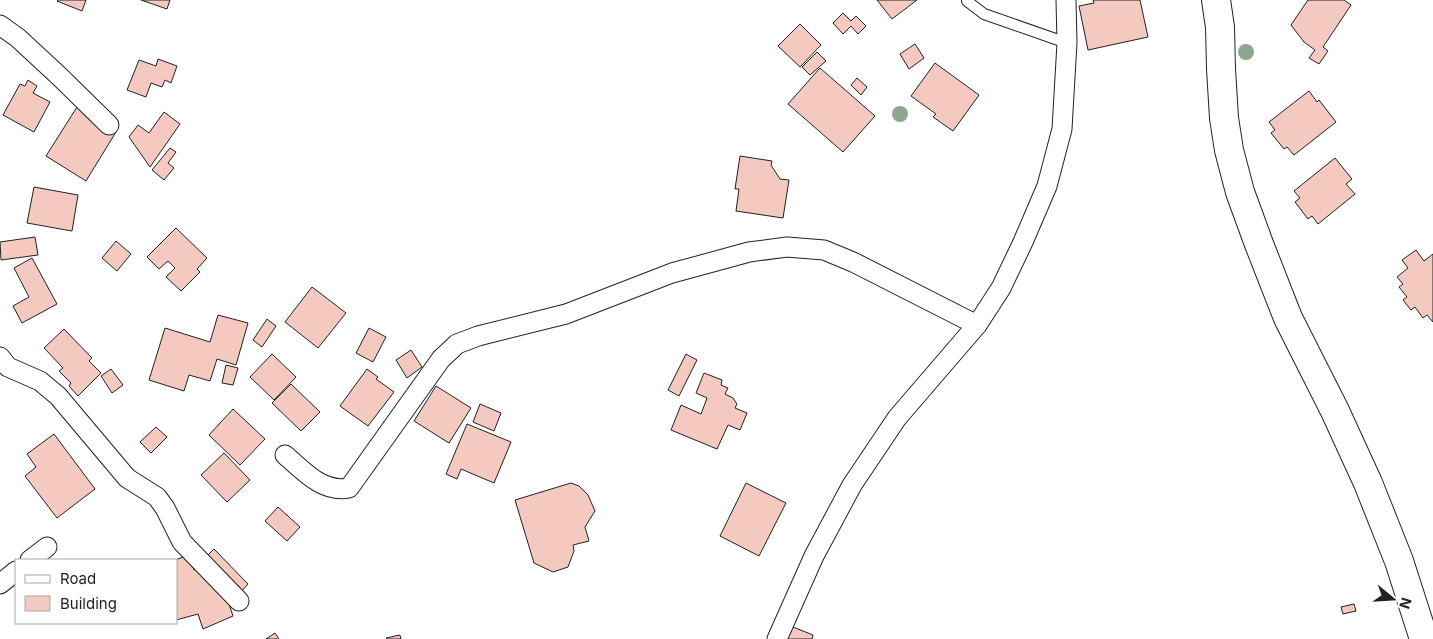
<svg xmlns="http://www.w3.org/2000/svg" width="1433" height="639" font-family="Inter,sans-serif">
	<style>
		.building { fill: #f3c9c0; stroke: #222 }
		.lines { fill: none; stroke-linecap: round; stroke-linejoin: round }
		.lane-casing { stroke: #222; stroke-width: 12 }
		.street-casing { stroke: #222; stroke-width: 21 }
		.secondary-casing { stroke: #222; stroke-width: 30 }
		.lane { stroke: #fff; stroke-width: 10 }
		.street { stroke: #fff; stroke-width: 19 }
		.secondary { stroke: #fff; stroke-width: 28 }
		.tree { fill: #8da692 }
	</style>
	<rect width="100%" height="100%" fill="#fff"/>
	<!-- building -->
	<g class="building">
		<polygon points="58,0 86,0 82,11 57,1"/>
		<polygon points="141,0 170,0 167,9"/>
		<polygon points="877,0 917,0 892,19"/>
		<polygon points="1093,0 1140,0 1148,37 1088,50 1079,6 1094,3"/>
		<polygon points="1308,0 1344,0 1351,5 1323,47 1328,51 1319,64 1309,58 1315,50 1304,42 1291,25"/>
		<polygon points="843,13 851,21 856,16 866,26 858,34 851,26 843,34 833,23"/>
		<polygon points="800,24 821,45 800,67 778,46"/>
		<polygon points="915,44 924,58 909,69 900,54"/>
		<polygon points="817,52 826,61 810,75 802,67"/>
		<polygon points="158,59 177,66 171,83 165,80 162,87 151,83 146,97 127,90 139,60 156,66"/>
		<polygon points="935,63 979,95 953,131 933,117 936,114 911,96"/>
		<polygon points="820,68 875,116 843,152 788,104"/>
		<polygon points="857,78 867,87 861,95 851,85"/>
		<polygon points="28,80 37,86 33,93 50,102 34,132 3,115 20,84 25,86"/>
		<polygon points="1309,91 1317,102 1319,100 1336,122 1294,155 1287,147 1284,149 1271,133 1275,130 1269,122"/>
		<polygon points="77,107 116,132 86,181 46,156"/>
		<polygon points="164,112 180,124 150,167 129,137 138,125 149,133"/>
		<polygon points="170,148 176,152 168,163 174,168 164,180 152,170"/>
		<polygon points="740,156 772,161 771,165 780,179 789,180 783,218 736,211 739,189 735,189"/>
		<polygon points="1335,158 1352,179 1346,184 1355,194 1318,224 1312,216 1308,219 1295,202 1300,198 1294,191"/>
		<polygon points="34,187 78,195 72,231 27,223"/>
		<polygon points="176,228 207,258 197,269 200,272 181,291 166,277 175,268 168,261 159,269 147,257"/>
		<polygon points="35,237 38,255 1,260 0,242"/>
		<polygon points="116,241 131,254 117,271 102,258"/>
		<polygon points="1416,250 1424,261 1433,254 1433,322 1427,315 1423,318 1415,307 1411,310 1403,300 1407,297 1399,287 1403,284 1397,277 1408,268 1402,260"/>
		<polygon points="32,258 57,304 22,323 13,306 29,297 14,268"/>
		<polygon points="312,287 346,313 318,348 285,322"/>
		<polygon points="218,315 248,323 236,365 217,359 210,381 189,375 184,391 149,380 165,328 210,342"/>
		<polygon points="267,319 276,326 262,347 253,340"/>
		<polygon points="369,328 386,337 373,362 356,353"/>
		<polygon points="64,329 92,358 89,361 101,373 78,396 69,386 71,383 59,371 63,368 44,348"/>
		<polygon points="411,350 422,367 407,378 396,360"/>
		<polygon points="272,354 296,377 274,400 250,377"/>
		<polygon points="686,354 697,360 679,396 668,390"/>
		<polygon points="226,365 238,368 233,385 222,383"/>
		<polygon points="111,369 123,385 112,393 101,376"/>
		<polygon points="367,369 378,377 376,379 394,392 368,426 340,406"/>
		<polygon points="704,373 722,380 721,385 728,388 725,394 733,398 737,404 735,408 747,413 740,430 728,425 717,449 671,430 681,405 701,414 707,398 696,393"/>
		<polygon points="291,384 320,412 301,431 272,403"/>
		<polygon points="436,386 471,408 449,443 414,421"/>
		<polygon points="480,404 501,413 494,431 473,422"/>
		<polygon points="233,409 265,439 240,465 209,435"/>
		<polygon points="467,424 511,442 494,483 461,469 457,479 446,474"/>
		<polygon points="156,427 167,437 151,453 140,442"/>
		<polygon points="54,434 95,489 57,518 25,476 36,467 27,454"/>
		<polygon points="224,453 250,480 227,502 201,475"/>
		<polygon points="571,483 579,486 588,495 595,511 585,527 589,541 573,545 574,551 568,567 553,572 534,563 515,500"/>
		<polygon points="746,483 786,503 759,556 720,536"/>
		<polygon points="278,507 300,527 287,541 265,521"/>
		<polygon points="214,549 248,584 239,594 204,559"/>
		<polygon points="189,555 194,570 202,567 224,589 233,616 203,629 198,614 176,620 176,560 175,560"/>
		<polygon points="1354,604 1356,611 1343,614 1341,607"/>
		<polygon points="788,625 813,635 812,639 783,639"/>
		<polygon points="275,633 279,639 266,639"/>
		<polygon points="400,635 401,639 387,639 386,638"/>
	</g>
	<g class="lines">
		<defs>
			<polyline id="lane" points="967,1 984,14 1067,43"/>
			<g id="street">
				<polyline points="0,25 18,38 59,76 109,125"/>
				<polyline points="0,357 8,367 40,381 58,396 127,478 157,497 165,508 182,542 239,601"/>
				<path d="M 285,455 C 304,471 322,493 349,488 L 441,359 L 457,344 L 478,336 L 566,314 L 672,273 L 749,252 L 787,247 L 824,250 L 853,262 L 977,325"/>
				<polyline points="30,560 47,547"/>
				<polyline points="0,584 16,571"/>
				<polyline points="777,639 814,556 852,485 897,418 977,325 1001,288 1023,242 1047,186 1062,129 1067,43 1066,0"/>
			</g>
			<polyline id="secondary" points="1216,0 1220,27 1221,69 1224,118 1229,150 1240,192 1259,244 1288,318 1335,411 1368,483 1399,561 1424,639"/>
		</defs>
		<!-- lane casing -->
		<use href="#lane" class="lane-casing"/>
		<!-- street casing -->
		<use href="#street" class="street-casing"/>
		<!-- secondary casing -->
		<use href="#secondary" class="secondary-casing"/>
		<!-- lane -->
		<use href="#lane" class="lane"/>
		<!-- street -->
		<use href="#street" class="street"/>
		<!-- secondary -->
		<use href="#secondary" class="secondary"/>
	</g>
	<!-- trees -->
	<g class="tree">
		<circle cx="1246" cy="52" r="8"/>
		<circle cx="900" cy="114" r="8"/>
	</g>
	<!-- legend -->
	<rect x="15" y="559" width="162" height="65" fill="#ffffff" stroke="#a7a7a7"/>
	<rect x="25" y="575" width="25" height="8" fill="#ffffff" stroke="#a7a7a7"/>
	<text x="60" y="584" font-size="15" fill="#222222">Road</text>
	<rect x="25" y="596" width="25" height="15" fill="#f3c9c0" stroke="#a7a7a7"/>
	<text x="60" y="609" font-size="15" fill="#222222">Building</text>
	<!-- north arrow -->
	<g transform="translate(1393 599) rotate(108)" stroke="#ffffff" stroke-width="4" paint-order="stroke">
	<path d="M0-4L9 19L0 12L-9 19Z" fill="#222222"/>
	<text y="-8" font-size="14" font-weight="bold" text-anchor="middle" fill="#222222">N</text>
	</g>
</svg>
